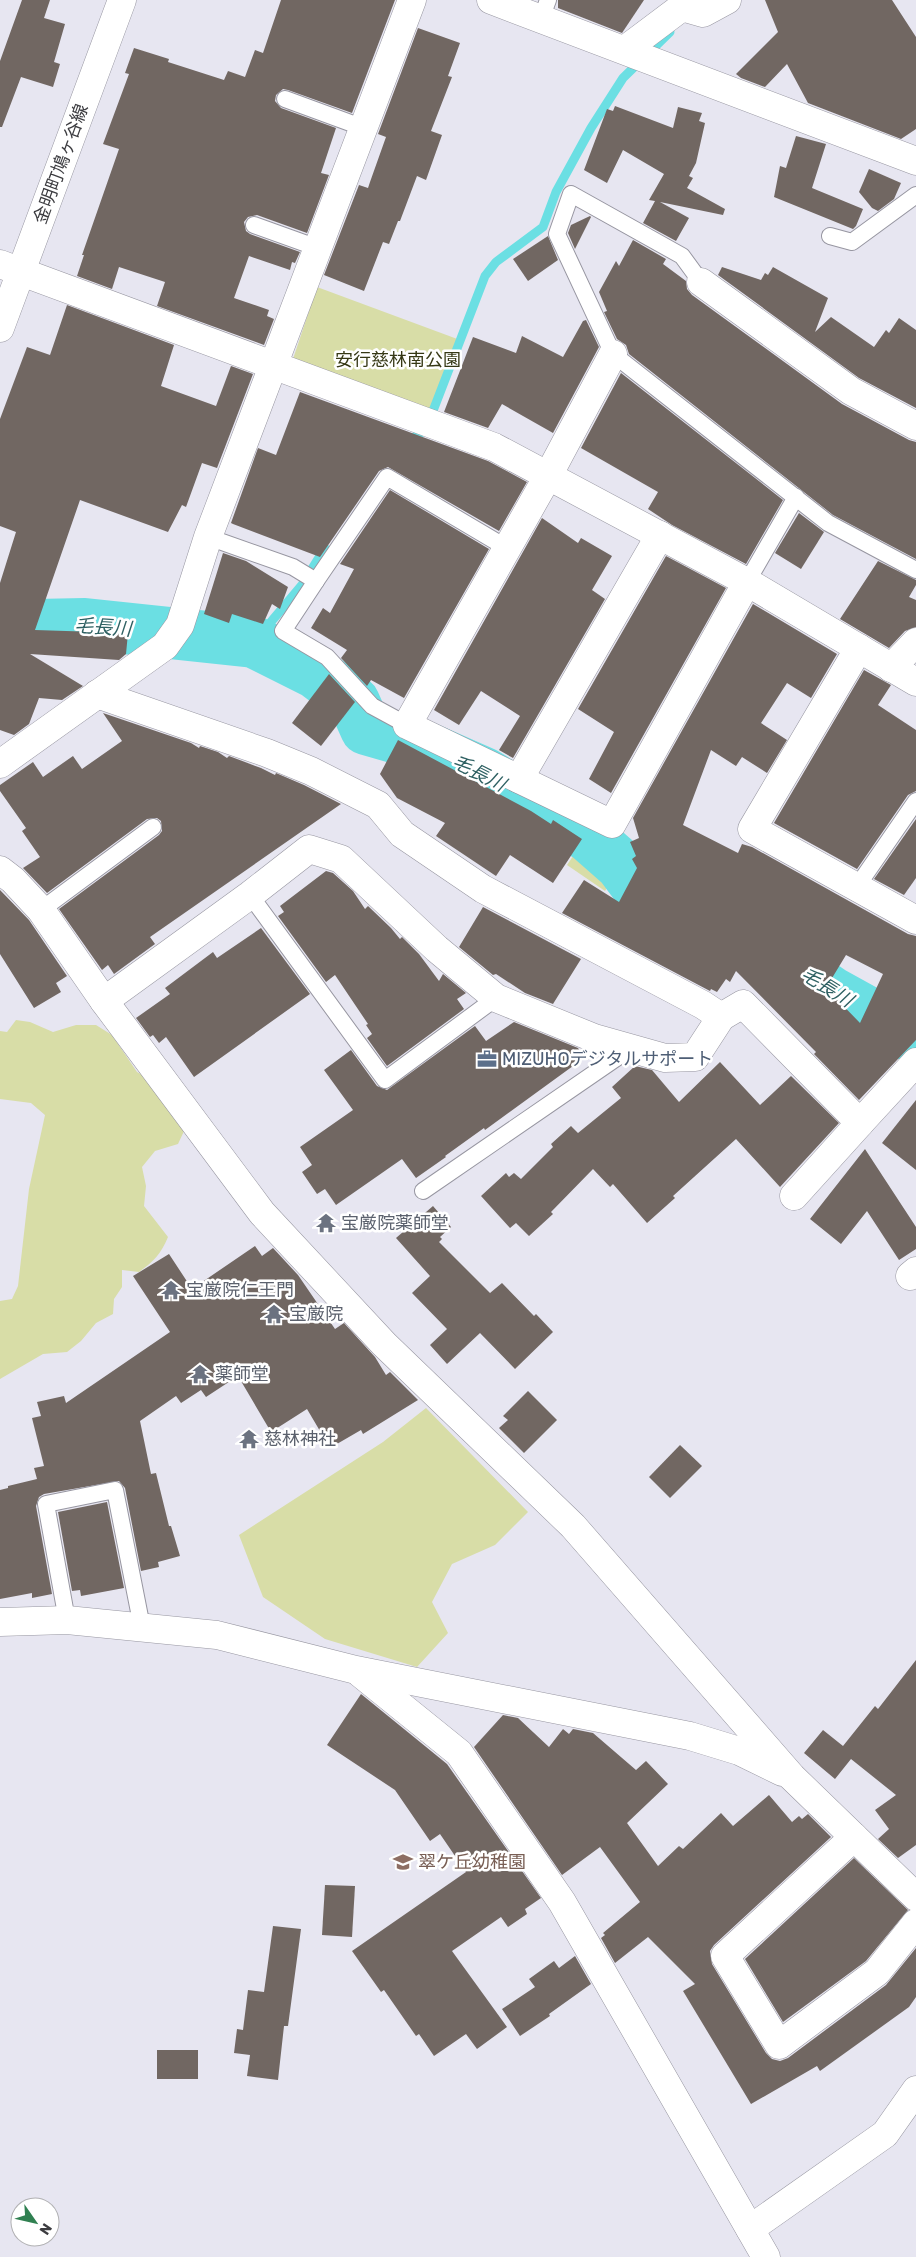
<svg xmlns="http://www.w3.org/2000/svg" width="916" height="2257" font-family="Rubik,'Noto Sans JP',sans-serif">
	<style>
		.green { fill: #d8dda7 }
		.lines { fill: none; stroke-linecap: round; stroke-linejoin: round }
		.stream { stroke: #6bdfe3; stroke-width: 9 }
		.river { stroke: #6bdfe3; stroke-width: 52 }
		.building { fill: #716762; fill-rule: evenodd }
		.lane-casing { stroke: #9796a1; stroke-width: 18 }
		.street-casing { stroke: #9796a1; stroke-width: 29 }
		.secondary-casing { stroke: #9796a1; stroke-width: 29 }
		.lane { stroke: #fff; stroke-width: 16 }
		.street { stroke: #fff; stroke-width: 28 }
		.secondary { stroke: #fff; stroke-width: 28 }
		.labels { text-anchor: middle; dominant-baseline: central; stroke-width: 5; stroke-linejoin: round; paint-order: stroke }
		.street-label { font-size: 18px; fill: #3c3c40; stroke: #fff }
		.park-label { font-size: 18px; fill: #363815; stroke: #fff }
		.service-label { font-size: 18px; fill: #4e5e75; stroke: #fff; text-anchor: start }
		.worship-label { font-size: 18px; fill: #5b616d; stroke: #fff; text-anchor: start }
		.education-label { font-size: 18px; fill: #785e54; stroke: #fff; text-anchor: start }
		.water-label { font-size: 19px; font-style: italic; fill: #2f6163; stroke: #fff }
	</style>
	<rect width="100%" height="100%" fill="#e7e6f1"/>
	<!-- green -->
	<g class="green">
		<polygon points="317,287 460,340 429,413 292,362"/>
		<polygon points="582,843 597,854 616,873 605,891 567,865"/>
		<path d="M 16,1020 L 30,1022 L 53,1032 L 76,1025 L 96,1025 L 112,1035 L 137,1072 L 155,1082 L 185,1129 L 178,1144 L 155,1151 L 142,1167 L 146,1186 L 144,1206 L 168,1237 C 161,1254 153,1262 139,1272 L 122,1270 L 122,1287 L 114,1299 L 113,1314 L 96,1323 L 81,1341 L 67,1352 L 43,1354 L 0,1379 L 0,1301 L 12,1299 L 18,1286 L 29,1189 L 45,1115 L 31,1103 L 0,1099 L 0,1031 L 7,1032 Z"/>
		<polygon points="426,1408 528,1512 495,1545 452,1564 432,1602 448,1633 417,1667 325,1639 263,1597 239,1535 383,1442"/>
	</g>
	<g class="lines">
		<!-- stream -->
		<g class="stream">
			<polyline points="409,441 426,429 485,276 496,262 543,227 556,192 591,128 623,78 670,32"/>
			<polyline points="254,642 302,585 325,548"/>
		</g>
		<!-- river -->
		<g class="river">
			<polyline points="0,620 35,625 85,624 254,642 316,673 354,702 366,729 418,744 484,773 588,836 621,865 644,896 671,920 685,926"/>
			<polyline points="765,962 780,969 789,963 831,992 916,1039"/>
		</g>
	</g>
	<!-- building -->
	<g class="building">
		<polygon points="22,0 50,0 44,18 65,24 54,62 60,64 53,87 21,77 2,127 0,127 0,61"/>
		<polygon points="281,0 395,0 352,113 288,90 283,89 276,95 275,101 281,108 336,128 321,173 329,175 307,233 257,215 248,217 244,222 246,231 250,234 300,252 295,263 292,262 290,270 249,256 234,298 269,310 267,316 274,319 264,345 157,306 165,282 119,267 112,289 77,276 84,255 82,255 119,149 103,144 129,74 125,73 134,48 169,59 168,62 224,80 228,71 245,77 255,50 263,53"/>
		<polygon points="558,0 644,0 622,33 558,8"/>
		<polygon points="765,0 892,0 916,37 916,129 901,139 808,103 787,64 765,87 741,78 736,74 778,32"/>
		<polygon points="418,28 460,43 448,76 452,77 431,131 442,135 426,180 417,176 400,221 398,221 389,244 383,242 364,291 324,275 359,185 368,188 370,182 386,137 378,134"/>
		<polygon points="615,106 673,128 678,107 702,113 699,121 705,123 696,163 689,176 693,178 687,188 725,209 723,215 660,202 689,218 676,241 643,223 655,201 649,200 664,174 623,150 607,183 584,170 607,109 613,111"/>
		<polygon points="796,136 826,144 812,188 863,209 856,226 853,229 774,197 780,166 786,168"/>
		<polygon points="869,169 901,183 894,199 878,211 872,208 859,192"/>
		<polygon points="590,216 591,217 575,249 568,233 571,225"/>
		<polygon points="548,236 558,260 528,281 513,259"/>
		<polygon points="633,240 666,259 663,264 686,281 687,289 692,295 842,404 909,440 916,442 916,559 833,515 629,354 626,345 617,339 604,312 607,311 599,292 616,261 619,266"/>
		<polygon points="722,267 761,280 765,273 768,275 773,267 828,298 815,332 831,317 874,347 886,330 889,333 899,318 916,330 916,408 859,378 718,275"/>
		<polygon points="67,305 174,345 161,386 216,406 231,366 253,374 217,468 202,463 186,507 182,505 168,532 80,500 35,630 128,633 126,654 119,660 30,654 83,686 62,700 39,698 29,724 14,735 0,730 0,583 16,532 0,526 0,419 27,347 50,355"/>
		<polygon points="586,320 599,347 553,433 502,404 488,428 444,412 473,337 516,353 522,336 563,357 583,321"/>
		<polygon points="621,373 783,500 746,564 672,525 648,509 658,492 581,448"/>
		<polygon points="300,392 488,461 527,482 499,531 388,467 379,471 320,557 233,524 231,523 258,448 276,455"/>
		<polygon points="390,490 489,549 404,698 371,680 367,686 341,658 347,650 311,628 323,608 330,613 354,569 340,564"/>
		<polygon points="799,513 824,532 801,569 775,553"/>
		<polygon points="542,518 578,543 581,538 612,556 592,590 605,599 513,758 499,750 520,716 481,691 459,725 434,710"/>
		<polygon points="223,553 246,561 288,587 280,609 272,604 263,624 232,614 229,623 204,614"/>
		<polygon points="666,556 726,588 611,793 589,779 614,732 578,709"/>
		<polygon points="878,561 916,580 916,585 909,597 916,600 916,627 905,631 889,648 840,619"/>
		<path d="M 753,604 L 837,654 L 811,698 L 787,683 L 761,723 L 787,740 L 767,773 L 742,757 L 736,766 L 711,750 L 683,825 L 738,853 L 742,844 L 752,847 L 908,934 L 916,936 L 916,1040 L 859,1100 L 814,1054 L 816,1052 L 736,971 L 730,982 L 726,979 L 717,992 L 711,989 L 710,991 L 562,913 L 584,880 L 619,902 L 637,868 L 632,859 L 636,856 L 630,842 L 639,838 L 633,818 ZM 846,955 L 883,974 L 860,1023 L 826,988 Z"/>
		<polygon points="864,670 891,685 878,705 916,730 916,791 908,795 857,869 774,823"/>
		<polygon points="329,674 355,702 321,746 292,723"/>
		<polygon points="103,713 191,743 199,748 200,746 218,752 227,758 229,756 261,768 275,775 276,773 304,785 341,804 150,937 155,944 114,974 108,965 102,970 59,909 159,835 162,831 161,821 157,818 147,819 47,893 23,868 40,857 22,831 26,828 0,791 0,785 33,762 43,777 73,756 82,769 122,741"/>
		<polygon points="398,740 531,811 551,824 553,820 582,839 553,883 510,855 496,876 436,836 445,823 397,798 380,774"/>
		<polygon points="916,819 916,878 904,895 874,879"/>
		<polygon points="326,871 333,873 353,891 365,909 368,906 391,928 400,939 402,937 419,954 439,981 443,974 466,993 457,999 464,1009 387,1066 367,1038 372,1034 366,1025 368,1024 335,975 326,982 278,916 284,912 280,906"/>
		<polygon points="0,890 29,920 67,976 56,983 61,992 34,1008 0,954"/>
		<polygon points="483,907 581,959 553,1004 525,993 496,974 493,975 459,947"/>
		<polygon points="261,928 310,994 194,1077 166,1037 159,1043 153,1035 150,1037 136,1018 170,994 165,988 213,952 217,958"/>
		<polygon points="514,1022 578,1048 584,1058 485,1130 484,1128 445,1156 446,1157 416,1178 402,1159 336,1205 325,1189 317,1194 302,1172 312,1165 300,1147 353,1110 324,1070 351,1050 377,1086 387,1090 475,1026 486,1041"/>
		<polygon points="720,1062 760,1105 791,1076 839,1123 780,1187 736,1139 673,1196 675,1198 647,1223 613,1184 610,1187 593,1169 551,1212 553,1214 529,1236 516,1223 510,1228 481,1196 506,1173 509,1177 514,1173 521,1179 553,1147 551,1144 571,1126 578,1133 621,1098 612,1087 635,1066 652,1070 679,1102"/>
		<polygon points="916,1100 916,1170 882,1143"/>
		<polygon points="865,1149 916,1227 916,1249 899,1260 867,1211 841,1244 810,1219"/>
		<polygon points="433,1206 451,1227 440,1237 442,1239 439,1242 490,1293 502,1283 534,1316 536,1314 553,1332 515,1369 480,1333 447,1364 430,1345 447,1329 412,1293 430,1276 396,1238"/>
		<polygon points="255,1246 262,1256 273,1248 298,1275 335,1329 344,1323 375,1357 386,1375 390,1372 418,1400 363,1434 361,1430 330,1448 307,1409 271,1432 238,1376 206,1397 201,1390 181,1403 176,1396 140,1421 151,1474 156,1473 169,1526 171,1526 180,1556 158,1562 159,1567 141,1571 125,1488 119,1481 44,1494 39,1497 36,1506 52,1594 32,1598 32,1593 0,1599 0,1490 8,1488 8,1486 37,1479 34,1468 44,1466 32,1418 41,1416 37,1402 64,1396 66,1403 170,1332 133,1276 169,1254 192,1289"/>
		<polygon points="528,1391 557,1420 524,1453 499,1428 508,1420 503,1416"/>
		<polygon points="680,1445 702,1466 670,1498 649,1477"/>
		<polygon points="107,1502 124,1588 81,1596 80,1590 72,1591 58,1512"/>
		<polygon points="916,1660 916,1845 898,1858 878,1839 889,1829 875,1810 896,1795 851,1759 835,1779 804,1753 823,1730 843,1746 875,1706 878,1709"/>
		<polygon points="361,1694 447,1764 541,1898 525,1909 527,1914 508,1927 501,1917 452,1951 507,2027 477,2049 466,2034 434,2056 419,2034 416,2036 384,1990 381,1992 352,1951 466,1872 440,1834 430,1841 395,1790 327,1745"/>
		<polygon points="503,1715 518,1718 549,1747 563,1729 569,1734 573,1729 593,1733 636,1770 646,1761 668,1784 627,1823 658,1866 679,1846 683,1849 721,1813 733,1826 769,1795 792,1822 799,1816 802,1819 808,1814 831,1837 714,1945 710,1951 712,1964 766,2053 772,2059 780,2061 788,2058 886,1985 916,1948 916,1997 909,2007 820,2071 817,2066 751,2104 683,1991 695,1984 648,1937 615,1963 601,1938 605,1935 603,1933 640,1902 600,1847 562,1875 474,1747"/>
		<polygon points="854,1858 908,1910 866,1961 783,2022 745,1959"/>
		<polygon points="325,1885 355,1886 352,1937 322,1935"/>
		<polygon points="273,1926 301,1929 288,2026 284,2026 278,2080 247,2076 250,2055 234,2053 237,2029 243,2030 248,1990 264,1992"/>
		<polygon points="575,1956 591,1984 549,2014 550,2016 520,2036 502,2009 535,1987 529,1979 554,1961 559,1968"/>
		<rect x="157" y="2050" width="41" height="29"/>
	</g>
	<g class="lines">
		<defs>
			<g id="lane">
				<polyline points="541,19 548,0"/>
				<polyline points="285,99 364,128"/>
				<polyline points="254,225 318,248"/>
				<polyline points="830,236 852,242 916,195"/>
				<polyline points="701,282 682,256 571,194 557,234 613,354 828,523 916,570"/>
				<polyline points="208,537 293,567 316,581 283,631 327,657 372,706 407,725"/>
				<polyline points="316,581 387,477 507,548"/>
				<polyline points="747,582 796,497"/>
				<polyline points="856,888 916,801"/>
				<polyline points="250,895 385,1080 496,998"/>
				<polyline points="41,910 153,827"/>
				<polyline points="423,1191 631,1048"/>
				<polyline points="67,1620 46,1504 115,1490 142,1627"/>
			</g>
			<g id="street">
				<polyline points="491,0 916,161"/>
				<polyline points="682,7 703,13 727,0"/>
				<polyline points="626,49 682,7 685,0"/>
				<polyline points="0,264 494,447 747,582 916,682"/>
				<polyline points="701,282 851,391 916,426"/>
				<polyline points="613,354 548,476 407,725 612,824 747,582"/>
				<polyline points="859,648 752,829 916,920"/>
				<polyline points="891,668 916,642"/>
				<polyline points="97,694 267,753 311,771 378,805 402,834 483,889 703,1005 721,1017"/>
				<polyline points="0,764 165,646 180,625 208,537 412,0"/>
				<polyline points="519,779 660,535"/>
				<polyline points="0,870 13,880 41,910 104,1001 262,1213 384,1344 573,1526 792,1777 916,1897"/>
				<polyline points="104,1001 250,895 309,849 341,859 437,949 496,998 594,1038 665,1058 695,1057 721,1017 743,1004 860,1123 916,1062"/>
				<polyline points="794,1196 860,1123"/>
				<polyline points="910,1276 916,1271"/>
				<polyline points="0,1622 67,1620 217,1635 356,1670 690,1736 739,1751 782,1772"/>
				<polyline points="360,1673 459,1753 562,1902 766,2257"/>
				<polyline points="854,1837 725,1956 779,2045 877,1972 916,1923"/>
				<polyline points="750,2229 885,2134 916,2090"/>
			</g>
			<polyline id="secondary" points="0,328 122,0"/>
		</defs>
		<!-- lane casing -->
		<use href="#lane" class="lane-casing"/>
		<!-- street casing -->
		<use href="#street" class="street-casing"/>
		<!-- secondary casing -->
		<use href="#secondary" class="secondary-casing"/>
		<!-- lane -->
		<use href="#lane" class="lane"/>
		<!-- street -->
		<use href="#street" class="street"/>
		<!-- secondary -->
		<use href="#secondary" class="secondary"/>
	</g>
	<!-- icons -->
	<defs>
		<symbol id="office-bare" viewBox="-9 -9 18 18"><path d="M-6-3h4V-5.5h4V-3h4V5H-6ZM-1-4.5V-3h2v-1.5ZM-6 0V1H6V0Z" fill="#5c6f8a" stroke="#fff" stroke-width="2.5" paint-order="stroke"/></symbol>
		<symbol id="temple-bare" viewBox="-9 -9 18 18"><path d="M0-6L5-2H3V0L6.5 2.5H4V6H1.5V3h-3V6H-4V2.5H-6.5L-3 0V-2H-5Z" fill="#6b7280" stroke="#fff" stroke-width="2.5" paint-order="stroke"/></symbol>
		<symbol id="school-bare" viewBox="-9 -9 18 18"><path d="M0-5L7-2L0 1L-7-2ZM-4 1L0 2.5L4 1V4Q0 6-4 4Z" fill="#8d6e63" stroke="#fff" stroke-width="2.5" paint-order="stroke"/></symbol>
	</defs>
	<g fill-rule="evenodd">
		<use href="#office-bare" x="473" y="1045" width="28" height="28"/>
		<use href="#temple-bare" x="312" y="1209" width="28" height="28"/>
		<use href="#temple-bare" x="157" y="1276" width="28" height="28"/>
		<use href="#temple-bare" x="260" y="1300" width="28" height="28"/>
		<use href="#temple-bare" x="186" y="1360" width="28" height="28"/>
		<use href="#temple-bare" x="235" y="1425" width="28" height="28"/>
		<use href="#school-bare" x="389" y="1848" width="28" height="28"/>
	</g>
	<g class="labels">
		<!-- street labels -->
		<g class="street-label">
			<text transform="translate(61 164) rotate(-70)">金明町鳩ヶ谷線</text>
		</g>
		<!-- park labels -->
		<g class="park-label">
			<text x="398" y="360">安行慈林南公園</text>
		</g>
		<!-- service labels -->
		<g class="service-label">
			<text x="502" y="1059">MIZUHOデジタルサポート</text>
		</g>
		<!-- worship labels -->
		<g class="worship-label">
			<text x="341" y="1223">宝厳院薬師堂</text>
			<text x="186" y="1290">宝厳院仁王門</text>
			<text x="289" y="1314">宝厳院</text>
			<text x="215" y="1374">薬師堂</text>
			<text x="264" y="1439">慈林神社</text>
		</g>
		<!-- education labels -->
		<g class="education-label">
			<text x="418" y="1862">翠ケ丘幼稚園</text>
		</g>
		<!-- water labels -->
		<g class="water-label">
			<text transform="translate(103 627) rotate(4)">毛長川</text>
			<text transform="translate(479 773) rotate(27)">毛長川</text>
			<text transform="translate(827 987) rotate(32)">毛長川</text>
		</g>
	</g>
	<!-- north arrow -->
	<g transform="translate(35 2222) rotate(124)"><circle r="24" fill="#ffffff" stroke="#b1b1b3"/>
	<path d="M0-4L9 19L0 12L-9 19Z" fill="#308051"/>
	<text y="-8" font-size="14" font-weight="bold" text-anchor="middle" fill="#3c3c40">N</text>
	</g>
</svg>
